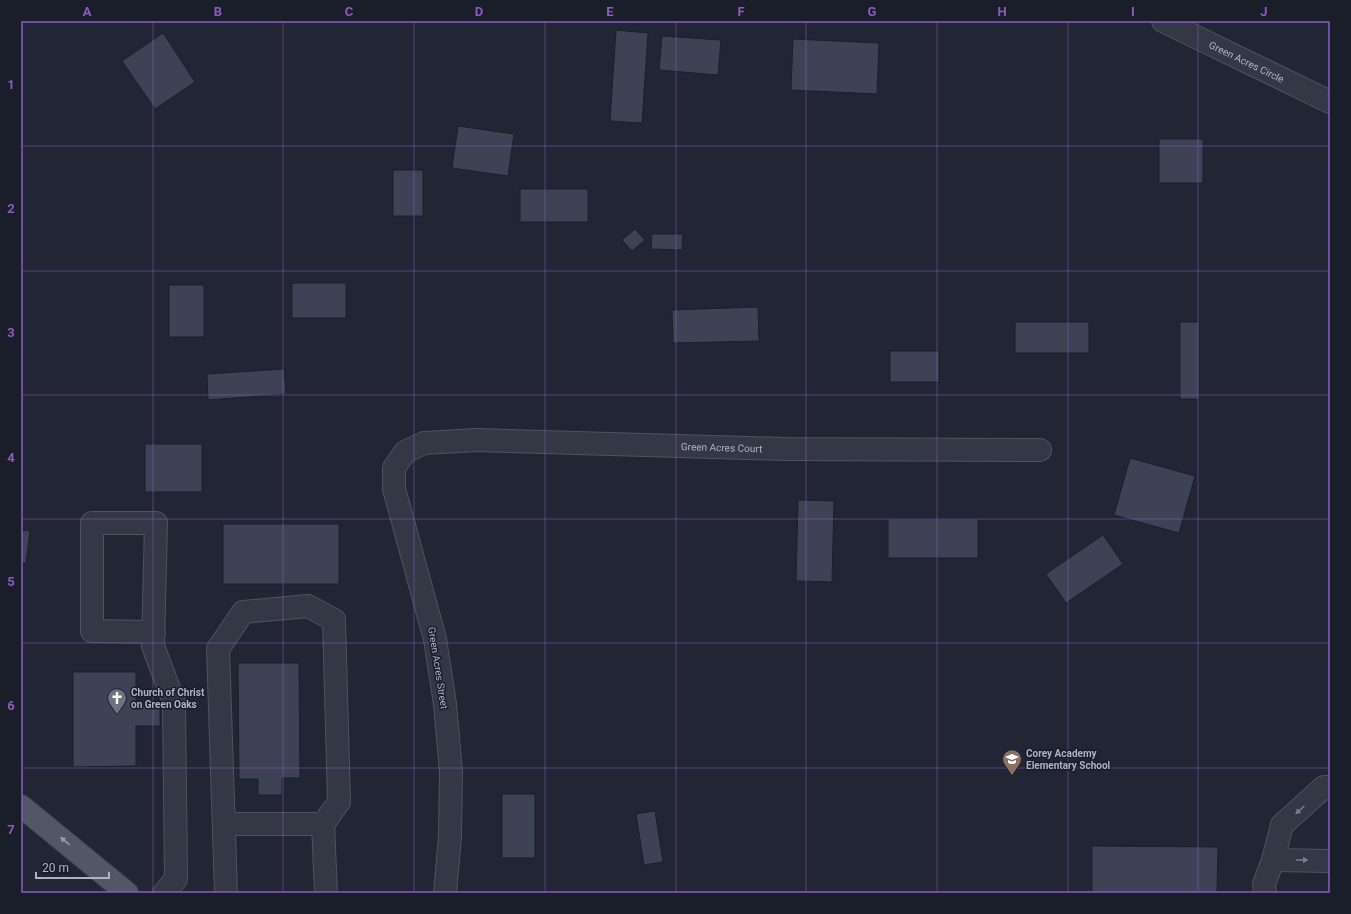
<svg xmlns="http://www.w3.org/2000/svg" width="1351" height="914" font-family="Roboto,sans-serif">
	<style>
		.building { fill: #3d4255; stroke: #1c1f2c }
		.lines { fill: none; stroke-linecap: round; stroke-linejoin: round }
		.minor-casing { stroke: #4f5260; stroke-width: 24 }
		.major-casing { stroke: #3e414f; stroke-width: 24 }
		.minor { stroke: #343845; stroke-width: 22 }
		.major { stroke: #525665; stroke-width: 22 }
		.oneway { fill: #777b8a }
		.oneway2 { fill: #979bab }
		.grid { fill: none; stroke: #8d5bc0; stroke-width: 1; stroke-opacity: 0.55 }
		.labels { text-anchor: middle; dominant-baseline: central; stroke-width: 3; stroke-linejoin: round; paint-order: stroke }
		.street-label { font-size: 10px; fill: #aeb2c2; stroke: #1a1d2a }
		.poi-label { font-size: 10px; font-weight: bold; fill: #aeb2c2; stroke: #1a1d2a; text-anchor: start }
		.neatline { fill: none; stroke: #8d5bc0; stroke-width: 1.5 }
		.grid-label { font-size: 13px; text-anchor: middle; font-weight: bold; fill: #8d5bc0 }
	</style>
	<rect width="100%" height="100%" fill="#212534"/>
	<!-- building -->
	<g class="building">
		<polygon points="616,30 648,33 642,123 610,121"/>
		<polygon points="163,33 195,82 155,109 122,61"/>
		<polygon points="662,36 721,40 718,75 659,70"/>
		<polygon points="793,39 879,43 877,94 791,90"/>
		<polygon points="458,126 514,134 508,176 452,168"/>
		<rect x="1159" y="139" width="44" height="44"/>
		<rect x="393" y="170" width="30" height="46"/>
		<rect x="520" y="189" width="68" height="33"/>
		<polygon points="635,229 645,240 632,251 622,240"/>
		<polygon points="652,234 683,234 682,250 651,249"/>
		<rect x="292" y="283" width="54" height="35"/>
		<rect x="169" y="285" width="35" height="52"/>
		<polygon points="758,307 759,341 673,343 672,310"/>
		<rect x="1015" y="322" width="74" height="31"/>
		<rect x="1180" y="322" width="19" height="77"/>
		<rect x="890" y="351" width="49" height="31"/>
		<polygon points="284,369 286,394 208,400 207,374"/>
		<rect x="145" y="444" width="57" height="48"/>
		<polygon points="1130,458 1195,476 1179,533 1114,515"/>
		<polygon points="798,500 834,501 832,582 796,581"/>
		<rect x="888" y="519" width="90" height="39"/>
		<rect x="223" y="524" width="116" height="60"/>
		<polygon points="21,530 30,531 26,563 21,563"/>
		<polygon points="1103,535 1123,564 1066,603 1046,574"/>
		<polygon points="238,663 299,663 300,778 282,778 282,795 258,795 258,779 239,779"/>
		<polygon points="73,672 136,672 136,704 160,704 160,726 136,726 136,766 73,767"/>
		<rect x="502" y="794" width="33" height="64"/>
		<polygon points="655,811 663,862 644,865 636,814"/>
		<polygon points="1092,846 1218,847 1217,893 1092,893"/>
	</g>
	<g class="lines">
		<defs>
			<g id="minor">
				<path id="s1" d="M 1163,21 L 1330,102"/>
				<polyline points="154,632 92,631 92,523 156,523 153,646 174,702 176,879 164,893"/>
				<polyline points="224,824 323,824"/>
				<polyline points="1273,860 1330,861"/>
				<polyline points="226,893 218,649 243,612 308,606 334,620 339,802 323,824 326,893"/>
				<path id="s2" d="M 445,893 L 450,836 L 451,772 L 445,704 L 435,639 L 394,489 L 394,468 L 405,452 L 424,443 L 476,440 L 785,449 L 1040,450"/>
				<polyline points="1265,893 1264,884 1273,860 1282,825 1324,787 1330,787"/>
			</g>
			<polyline id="major" points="21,806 127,893"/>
		</defs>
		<!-- minor casing -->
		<use href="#minor" class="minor-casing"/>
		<!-- major casing -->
		<use href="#major" class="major-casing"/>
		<!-- minor -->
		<use href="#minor" class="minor"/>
		<!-- major -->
		<use href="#major" class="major"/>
	</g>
	<!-- one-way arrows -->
	<defs><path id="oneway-solid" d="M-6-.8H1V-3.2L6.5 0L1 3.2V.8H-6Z"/></defs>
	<g class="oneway">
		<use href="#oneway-solid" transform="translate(1300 810) rotate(138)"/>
		<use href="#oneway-solid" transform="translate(1302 860)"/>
	</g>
	<use class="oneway2" href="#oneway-solid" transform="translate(65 841) rotate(-140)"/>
	<!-- grid -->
	<path class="grid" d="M 153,21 L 153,893M 283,21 L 283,893M 414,21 L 414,893M 545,21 L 545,893M 676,21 L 676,893M 806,21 L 806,893M 937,21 L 937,893M 1068,21 L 1068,893M 1198,21 L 1198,893M 21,146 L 1330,146M 21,271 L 1330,271M 21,395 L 1330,395M 21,519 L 1330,519M 21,643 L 1330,643M 21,768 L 1330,768"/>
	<!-- icons -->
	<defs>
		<symbol id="church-pin" viewBox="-11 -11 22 30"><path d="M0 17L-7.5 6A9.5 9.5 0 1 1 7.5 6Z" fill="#6b7280" stroke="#1a1d2a"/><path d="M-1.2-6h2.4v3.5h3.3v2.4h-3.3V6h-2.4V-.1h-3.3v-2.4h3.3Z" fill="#fff"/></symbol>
		<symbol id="school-pin" viewBox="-11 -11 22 30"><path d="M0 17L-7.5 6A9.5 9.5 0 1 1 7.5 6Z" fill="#8d6e63" stroke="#1a1d2a"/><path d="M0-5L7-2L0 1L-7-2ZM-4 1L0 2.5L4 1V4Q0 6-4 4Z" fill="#fff"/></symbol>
	</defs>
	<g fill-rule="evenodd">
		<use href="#church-pin" x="106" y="687" width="22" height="30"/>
		<use href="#school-pin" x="1001" y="748" width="22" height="30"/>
	</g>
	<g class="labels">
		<!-- street labels -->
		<g class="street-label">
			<text stroke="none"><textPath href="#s1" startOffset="93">Green Acres Circle</textPath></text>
			<text stroke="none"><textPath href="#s2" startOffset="770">Green Acres Court</textPath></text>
			<text transform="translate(438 668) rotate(81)">Green Acres Street</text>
		</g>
		<!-- poi labels -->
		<g class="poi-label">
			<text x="131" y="692">Church of Christ<tspan x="131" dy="12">on Green Oaks</tspan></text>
			<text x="1026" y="753">Corey Academy<tspan x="1026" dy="12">Elementary School</tspan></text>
		</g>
	</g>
	<!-- border -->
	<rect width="1351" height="914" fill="none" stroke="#1a1d2a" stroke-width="44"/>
	<!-- scale -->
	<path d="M36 872v6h73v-6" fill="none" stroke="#aeb2c2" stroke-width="2"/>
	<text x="42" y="872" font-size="12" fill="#aeb2c2" stroke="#1a1d2a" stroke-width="3" paint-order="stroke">20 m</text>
	<rect x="22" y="22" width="1307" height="870" class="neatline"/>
	<g class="grid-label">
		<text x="87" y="16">A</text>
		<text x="218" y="16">B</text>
		<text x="349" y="16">C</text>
		<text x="479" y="16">D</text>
		<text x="610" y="16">E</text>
		<text x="741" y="16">F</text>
		<text x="872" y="16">G</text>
		<text x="1002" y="16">H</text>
		<text x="1133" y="16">I</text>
		<text x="1264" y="16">J</text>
		<text x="11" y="89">1</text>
		<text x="11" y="213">2</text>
		<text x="11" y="337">3</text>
		<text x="11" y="462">4</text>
		<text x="11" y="586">5</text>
		<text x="11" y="710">6</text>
		<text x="11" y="834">7</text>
	</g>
</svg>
